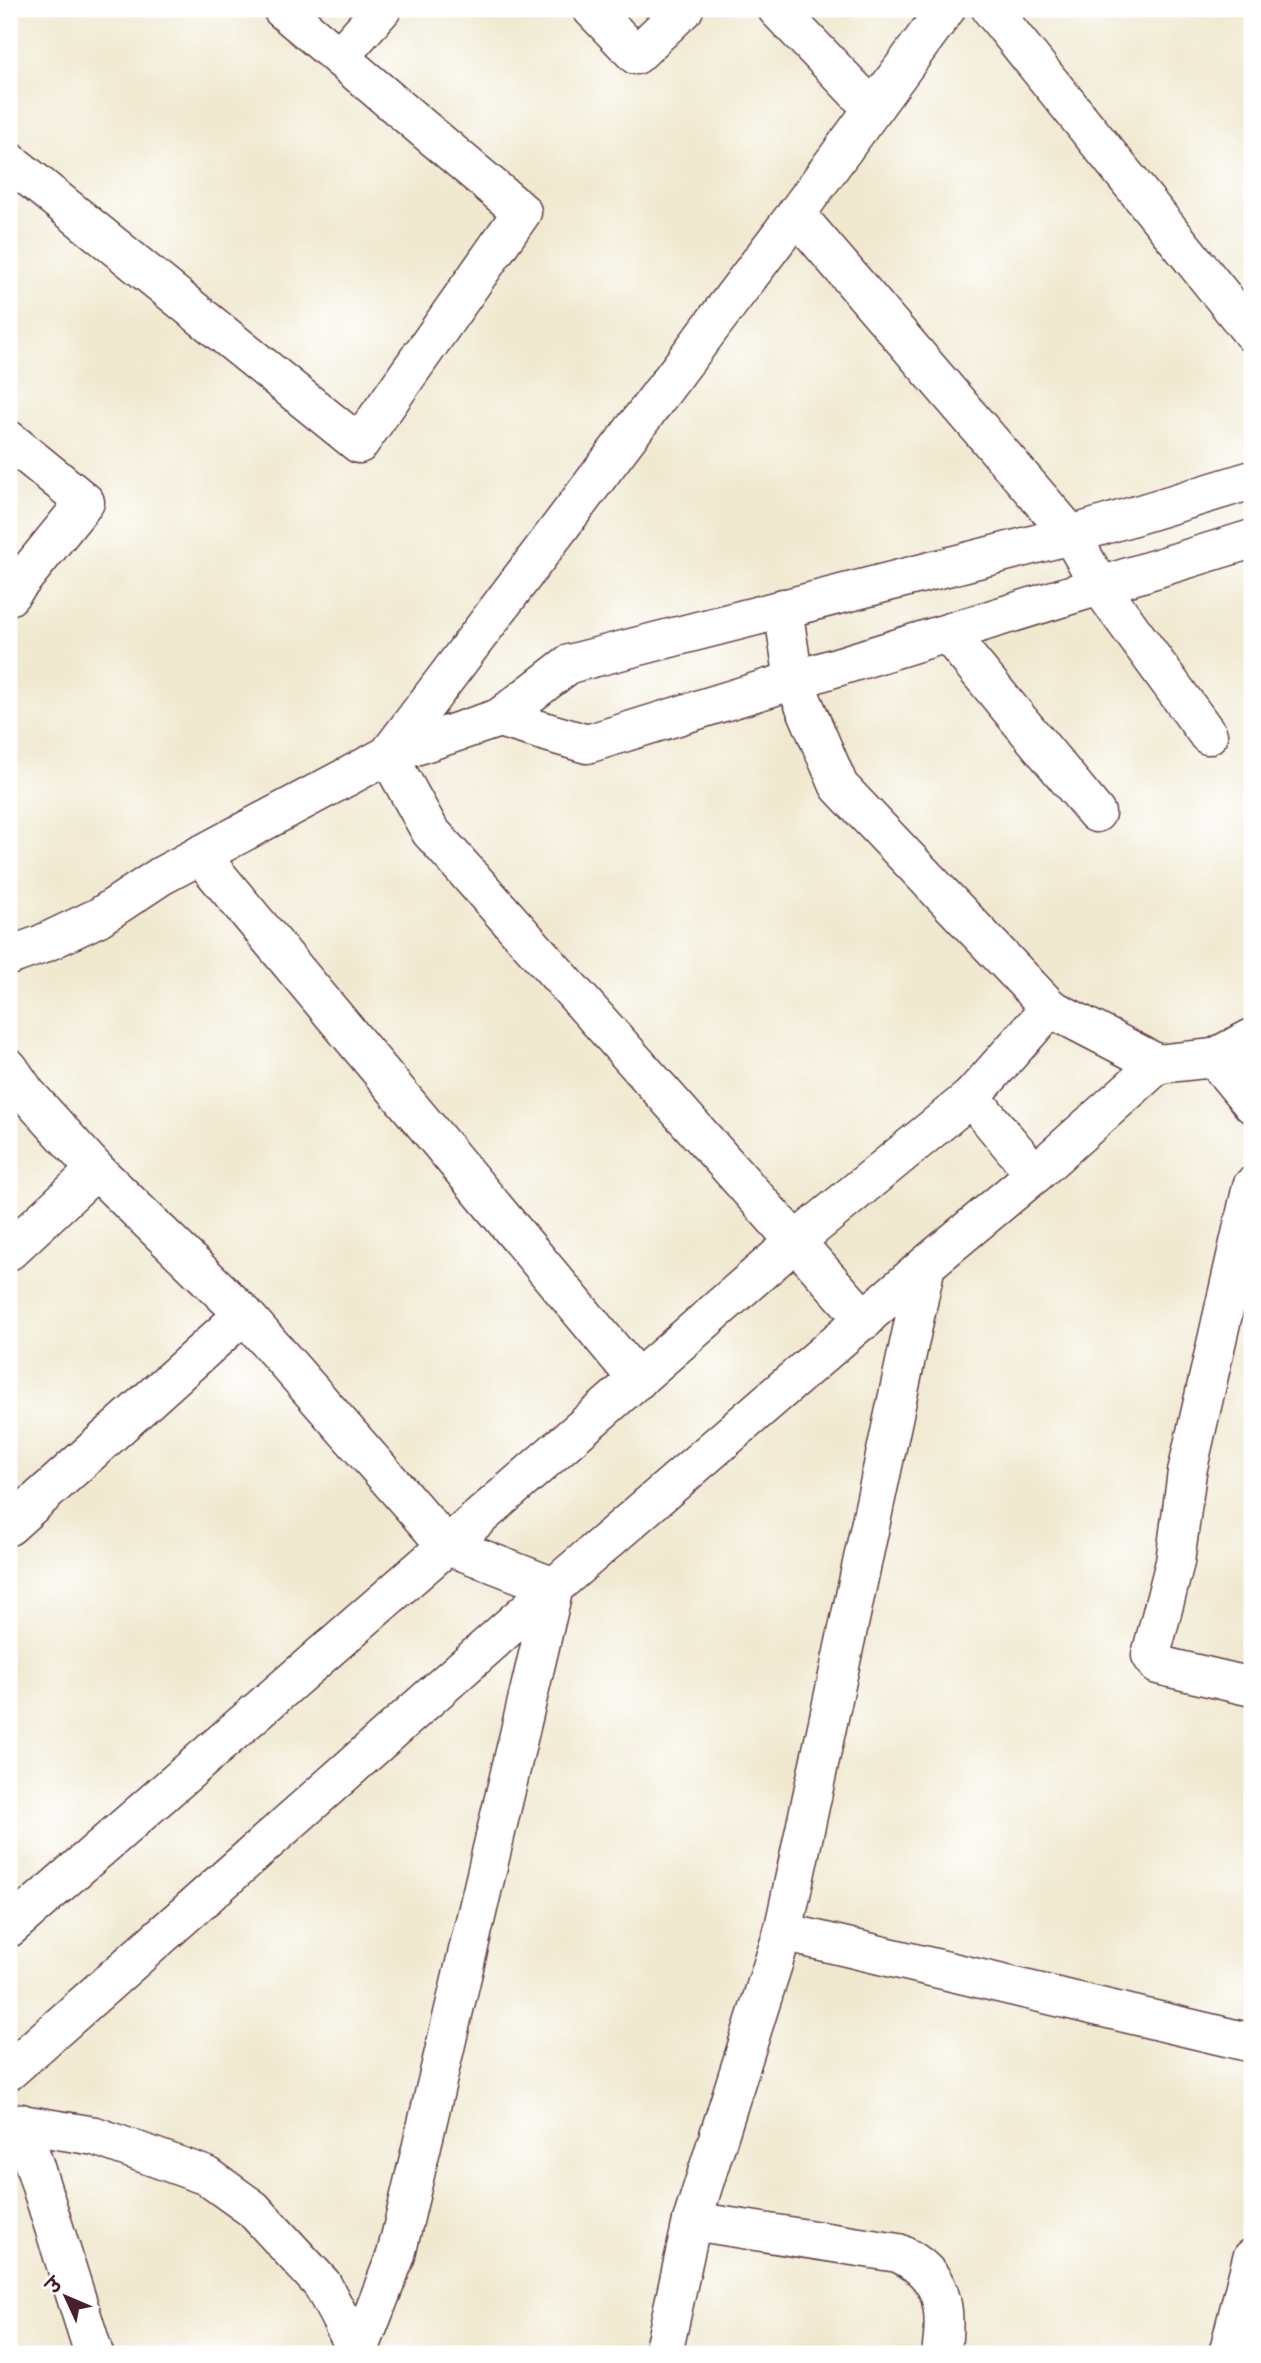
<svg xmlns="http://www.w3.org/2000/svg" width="1261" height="2363" font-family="Pangolin,'Playpen Sans Deva',sans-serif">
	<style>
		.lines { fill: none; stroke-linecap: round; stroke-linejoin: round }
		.minor-casing { stroke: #633d44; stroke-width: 41 }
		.minor { stroke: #fff; stroke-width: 38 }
	</style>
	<rect width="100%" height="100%" fill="#fff"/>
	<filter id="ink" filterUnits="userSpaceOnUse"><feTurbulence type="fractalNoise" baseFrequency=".0143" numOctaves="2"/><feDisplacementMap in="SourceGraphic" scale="14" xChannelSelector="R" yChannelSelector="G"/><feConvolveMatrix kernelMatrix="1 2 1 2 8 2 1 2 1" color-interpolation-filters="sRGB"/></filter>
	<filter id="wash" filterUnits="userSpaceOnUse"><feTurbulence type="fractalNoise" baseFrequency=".00686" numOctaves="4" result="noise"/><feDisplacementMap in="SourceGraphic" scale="28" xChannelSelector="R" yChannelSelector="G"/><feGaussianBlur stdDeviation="1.57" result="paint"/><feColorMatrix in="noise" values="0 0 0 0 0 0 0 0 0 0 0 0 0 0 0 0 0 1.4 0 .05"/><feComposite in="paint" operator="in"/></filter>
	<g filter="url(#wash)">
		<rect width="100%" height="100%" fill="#f0e9d0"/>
	</g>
	<g filter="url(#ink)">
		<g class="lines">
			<defs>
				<g id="minor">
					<polyline points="592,9 636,55 684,9"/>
					<polyline points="777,9 873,109"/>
					<polyline points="991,9 1252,333"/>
					<polyline points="339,57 382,9"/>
					<polyline points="9,161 359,444 522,212 282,9"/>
					<polyline points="796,214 1071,535 1101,588 1208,735"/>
					<polyline points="9,440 85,502 9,596"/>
					<polyline points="783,608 794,681 839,786 1050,1008 1158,1064 1035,1174"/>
					<polyline points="948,634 1096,813"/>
					<polyline points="499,718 587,744 1252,539"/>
					<polyline points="388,755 796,214 946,9"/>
					<polyline points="388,755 430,831 865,1320"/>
					<polyline points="200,855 638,1380"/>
					<polyline points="9,956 40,945 99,917 161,876 388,755 499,718 569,664 1071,535 1252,480"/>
					<polyline points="1214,1058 1252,1104"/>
					<polyline points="1158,1064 1214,1058 1252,1038"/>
					<polyline points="9,1068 26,1093 96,1170 244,1314 446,1545 554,1587 396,2255 358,2353"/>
					<polyline points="1252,1186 1187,1472 1175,1562 1151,1655 1158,1665 1252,1687"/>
					<polyline points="9,1251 96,1170"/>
					<polyline points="9,1526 244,1314"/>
					<polyline points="9,1928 796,1241 971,1097 1050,1008"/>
					<polyline points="783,1932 1252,2043"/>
					<polyline points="9,2071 554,1587 926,1265"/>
					<polyline points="9,2122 95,2136 207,2176 253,2209 322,2284 359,2354"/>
					<polyline points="21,2123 94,2354"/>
					<path d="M 692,2221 L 898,2253 C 944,2274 948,2308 941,2354"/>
					<polyline points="663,2354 692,2221 783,1932 926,1265 1035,1174 971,1097"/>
					<polyline points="1228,2354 1252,2258"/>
				</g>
			</defs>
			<!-- minor casing -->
			<use href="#minor" class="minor-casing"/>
			<!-- minor -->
			<use href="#minor" class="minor"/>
		</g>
	</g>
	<!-- margin -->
	<rect width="1261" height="2363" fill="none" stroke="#fff" stroke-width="35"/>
	<!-- north arrow -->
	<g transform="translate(66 2297) rotate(314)" stroke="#ffffff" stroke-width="5" paint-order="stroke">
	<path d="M0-5L12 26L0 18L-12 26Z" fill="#4a1f2b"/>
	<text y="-10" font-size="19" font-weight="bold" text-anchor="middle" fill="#4a1f2b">उ</text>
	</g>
</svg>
